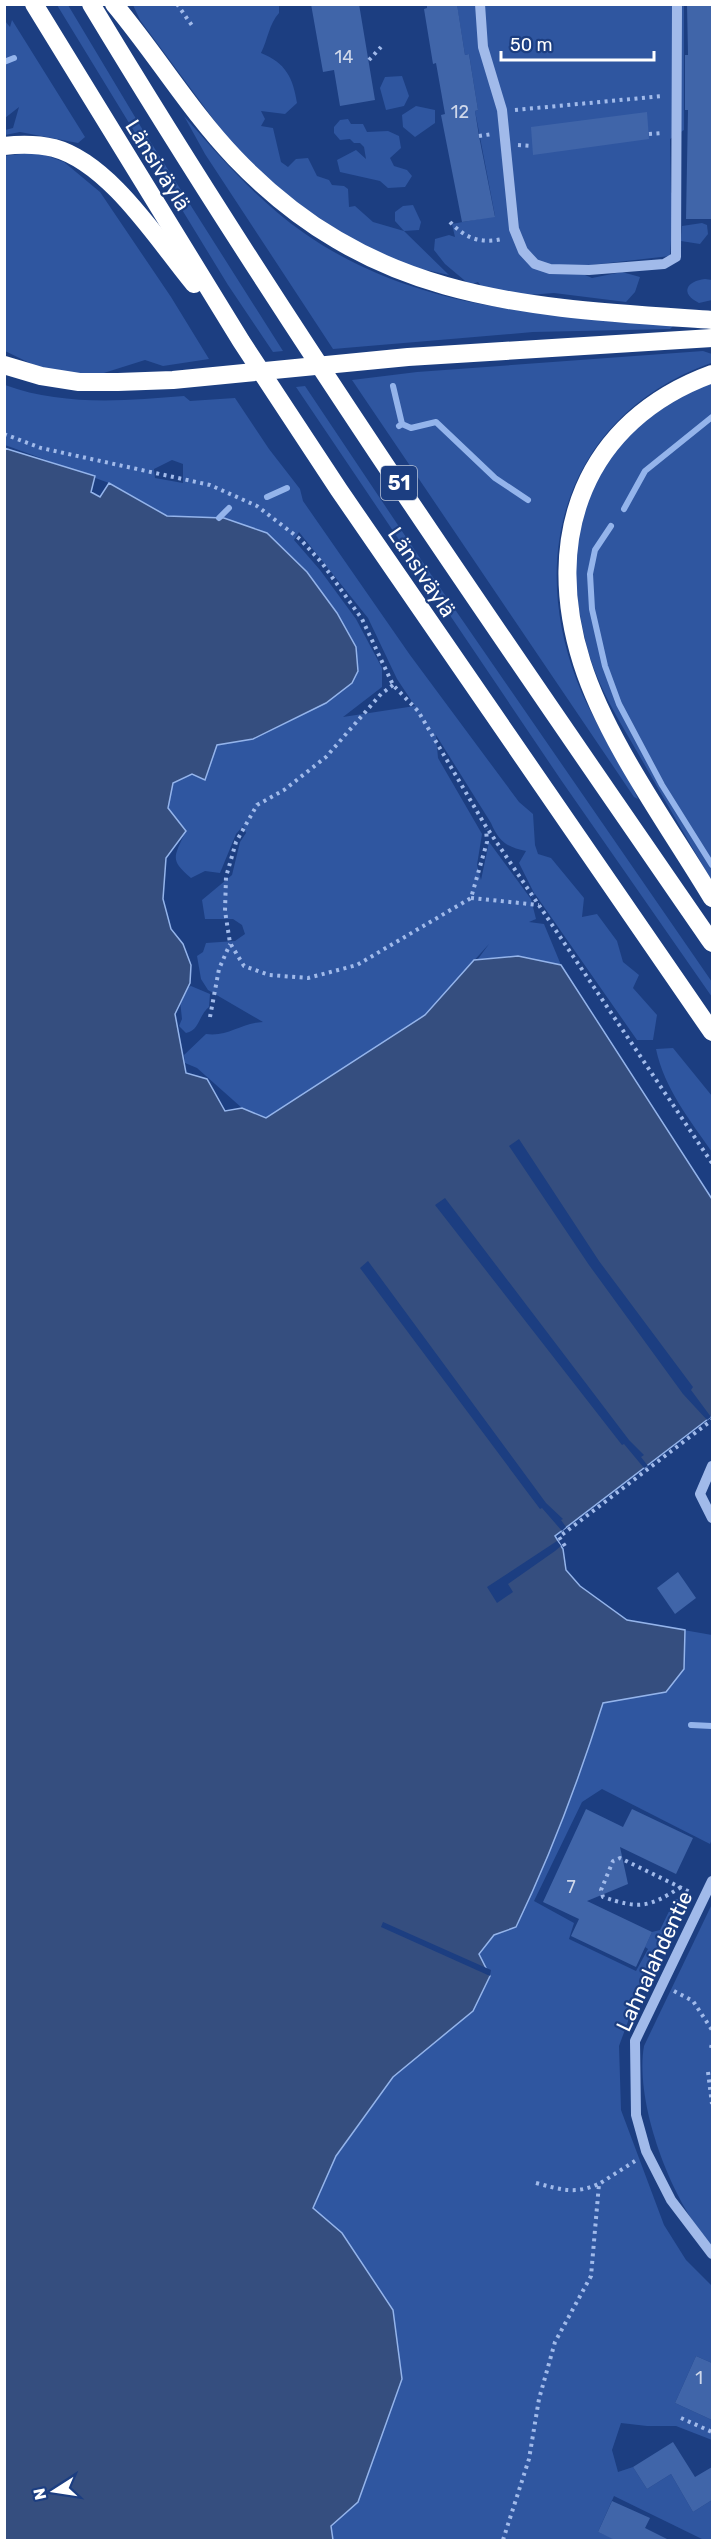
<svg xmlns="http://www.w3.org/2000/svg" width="717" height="2545" font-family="Rubik,sans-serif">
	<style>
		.green { fill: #2f56a0; fill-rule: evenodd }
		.water { fill: #354e7f; stroke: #94b4eb; stroke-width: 1.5 }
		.pier { fill: #1c3e81 }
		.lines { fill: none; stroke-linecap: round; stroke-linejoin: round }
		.stream { stroke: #94b4eb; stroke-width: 6 }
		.building { fill: #4065a9 }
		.path { stroke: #a1baea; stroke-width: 4; stroke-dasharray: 3 4.5; stroke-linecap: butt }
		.minor { stroke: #a1baea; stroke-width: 10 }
		.highway { stroke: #fff; stroke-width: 18 }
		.labels { text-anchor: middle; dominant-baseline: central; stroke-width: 4.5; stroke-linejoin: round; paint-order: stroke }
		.number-label { font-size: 18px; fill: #cfd8ea }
		.shield { fill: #1c3e81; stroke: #bbc5d9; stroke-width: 1.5 }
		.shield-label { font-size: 20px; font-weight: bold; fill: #fff }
		.street-label { font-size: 21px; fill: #fff; stroke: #1c3e81 }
	</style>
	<rect width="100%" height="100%" fill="#1c3e81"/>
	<!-- green -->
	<g class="green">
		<polygon points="57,5 68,5 141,127 283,351 273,352 228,285"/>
		<path d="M 133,5 L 279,5 L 279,13 C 269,24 268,39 261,53 C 286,63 293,78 297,103 L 285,114 L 261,111 L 265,119 L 261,126 L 273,128 L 281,162 L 288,167 L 296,159 L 308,158 L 317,176 L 329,180 L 332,185 L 344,186 L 348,189 L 349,207 L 355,206 L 373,222 L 404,231 L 449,275 L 403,265 L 362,246 L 286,196 L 228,139 L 140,20 Z"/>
		<polygon points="457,5 684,5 684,130 670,139 671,192 674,196 670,256 582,266 585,275 592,278 622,272 640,277 635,292 626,302 554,293 489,298 478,282 470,285 445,264 434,250 435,239 449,235 455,237 452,224 495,216 475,111 478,110 469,54 465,55"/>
		<polygon points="12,20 85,137 78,143 20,132 5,135 5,130 13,128 19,107 5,118 5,21 10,27"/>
		<polygon points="402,76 409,96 404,106 386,110 380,88 385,77"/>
		<polygon points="416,106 435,110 435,123 415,137 403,127 402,115"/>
		<path d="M 184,116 C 221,158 258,201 304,233 C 416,311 543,314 673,326 L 670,329 L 533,332 L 333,349 L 205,154 Z"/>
		<polygon points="348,119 351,124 363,124 367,132 388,131 399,136 401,148 390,158 394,166 407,170 412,176 405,187 388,188 380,181 340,172 337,160 356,150 366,159 364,147 360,143 354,143 350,139 340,140 334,133 334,127 340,120"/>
		<polygon points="37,152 64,162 100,192 171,297 209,359 163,366 145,360 91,377 46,371 5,351 4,156"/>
		<polygon points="413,205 421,222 419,230 404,231 395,221 395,212 403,206"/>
		<polygon points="702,223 707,225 708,234 700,244 681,241 682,226"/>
		<path d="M 705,279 L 712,280 L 712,300 L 699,303 C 679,293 687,281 705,279 Z"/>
		<path d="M 703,351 L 712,354 L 711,363 C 571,413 526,548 577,681 C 593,723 620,759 638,799 L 634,797 L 352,380 L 417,372 Z"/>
		<path d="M 712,381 L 712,881 C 687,839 663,797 639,755 C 624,729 607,702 596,674 C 582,639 571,577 576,540 C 580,504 601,464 625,439 C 650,413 682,397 712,381 Z"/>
		<path d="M 5,385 C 62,406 124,401 184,396 L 190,401 L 235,398 L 269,449 L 300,489 L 303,501 L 410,655 L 519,802 L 533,814 L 535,845 L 538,854 L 551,858 L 584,898 L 582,917 L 597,914 L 617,941 L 623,962 L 639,975 L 633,988 L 657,1015 L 653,1040 L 637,1040 L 535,894 L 531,899 L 536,919 L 529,922 L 544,924 L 561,965 L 519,956 L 478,959 L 489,944 L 425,1015 L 266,1118 L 242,1108 L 197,1068 L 185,1063 L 184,1055 L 206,1034 C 229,1037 240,1023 263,1022 L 208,990 L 201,979 L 197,956 L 203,952 L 206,943 L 235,941 L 245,934 L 242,925 L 233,919 L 205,919 L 202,900 L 232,875 L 240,842 L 246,833 L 243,826 L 236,834 L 220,873 L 205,871 L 191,878 C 171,861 173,858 184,835 L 166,858 L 109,483 L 5,445 ZM 172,460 L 183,464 L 183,483 L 155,478 L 154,469 ZM 299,532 L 368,618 L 397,679 L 415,706 L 343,717 L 382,687 L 382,668 L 356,619 L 320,570 L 294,540 ZM 436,735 L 491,823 C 499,842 507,847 526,851 L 519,863 L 534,893 L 531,899 L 489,842 L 481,880 L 477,865 L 482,834 L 438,758 Z"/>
		<polygon points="305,386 434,579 712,982 712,997 561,780 296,387"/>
		<path d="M 191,986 L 210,994 L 209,1007 C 198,1016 200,1030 186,1033 L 179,1026 L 182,1019 L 179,991 Z"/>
		<path d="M 673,1048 L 712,1096 L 712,1152 C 690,1120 664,1088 656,1049 Z"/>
		<polygon points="627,1620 712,1635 712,1839 710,1844 602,1789 582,1802 534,1901 574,1923 569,1939 636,1971 648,1949 645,1947 652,1932 660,1930 675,1899 680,1899 682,1902 645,1975 619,2046 621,2110 664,2225 686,2260 712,2286 712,2363 696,2356 675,2403 712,2420 712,2440 676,2426 647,2426 621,2423 612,2450 618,2472 633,2467 647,2489 671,2474 693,2512 712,2500 712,2540 704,2540 614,2496 598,2532 617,2540 258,2540 223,2267 449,2003"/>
		<path d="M 712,1904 L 712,2246 C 672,2204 634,2103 644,2046 Z"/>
	</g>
	<!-- water -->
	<path class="water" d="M 4,448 L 95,476 L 91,492 L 100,497 L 109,483 L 167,516 L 224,518 L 267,533 L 307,572 L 337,613 L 356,647 L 358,671 L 352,683 L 326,703 L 253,739 L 217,745 L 205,780 L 192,774 L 173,783 L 168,808 L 186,831 L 166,858 L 163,899 L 171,929 L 183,944 L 191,965 L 190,983 L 175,1014 L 186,1073 L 207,1079 L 225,1111 L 242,1108 L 266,1118 L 425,1015 L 474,960 L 518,956 L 561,965 L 712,1199 L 712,1416 L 555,1536 L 563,1549 L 566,1570 L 580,1586 L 627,1620 L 685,1630 L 684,1669 L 666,1692 L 603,1703 C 578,1783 552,1852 516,1927 L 494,1935 L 479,1954 L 490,1976 L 473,2011 L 393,2077 L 336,2156 L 313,2208 L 342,2233 L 393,2310 L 402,2379 L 358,2502 L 331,2526 L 333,2540 L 5,2540 Z"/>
	<!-- pier -->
	<g class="pier">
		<polygon points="519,1139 599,1261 693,1387 691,1390 711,1417 707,1420 683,1394 589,1265 509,1146"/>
		<polygon points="445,1198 629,1440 644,1455 641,1457 648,1466 644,1468 624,1444 622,1445 435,1205"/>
		<polygon points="368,1261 546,1503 563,1519 561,1520 566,1527 562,1531 542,1508 540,1509 360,1268"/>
		<polygon points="557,1541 561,1546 555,1551 508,1584 513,1592 497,1603 487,1587"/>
		<polygon points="383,1922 491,1970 490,1976 381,1927"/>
	</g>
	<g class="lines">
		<!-- stream -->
		<g class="stream">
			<polyline points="4,62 14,58"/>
			<polyline points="393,386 402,424 399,426"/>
			<polyline points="402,424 411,428 436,422 495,478 528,500"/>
			<polyline points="267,497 287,488"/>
			<polyline points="624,509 645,471 712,417"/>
			<polyline points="219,518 229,508"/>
			<polyline points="611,526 595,550 590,574 592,609 605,666 619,704 662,785 712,865"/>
			<polyline points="691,1725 712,1726"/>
		</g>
	</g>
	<!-- building -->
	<g class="building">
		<polygon points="311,4 359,4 375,100 340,106 334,70 323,72"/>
		<polygon points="427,4 457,4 465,55 469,54 478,110 475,111 479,136 495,217 462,222 441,115 445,114 436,63 433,64 424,9 427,8"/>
		<polygon points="687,4 712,4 712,219 686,219 688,110 685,110 685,55 688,55"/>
		<polygon points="647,112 649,139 533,155 531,127"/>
		<polygon points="678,1572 696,1598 675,1614 657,1588"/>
		<polygon points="586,1809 623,1827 632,1809 693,1838 676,1874 620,1847 628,1884 587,1901 652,1932 636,1967 571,1936 579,1919 543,1902"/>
		<polygon points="696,2356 712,2363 712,2420 675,2403"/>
		<polygon points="673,2442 695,2477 712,2467 712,2500 693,2512 671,2474 647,2489 633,2467"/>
		<polygon points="612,2501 650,2518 645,2528 671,2541 617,2541 598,2532"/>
	</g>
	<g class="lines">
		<!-- path -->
		<g class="path">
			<polyline points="177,4 193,27"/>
			<polyline points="369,60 381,47"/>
			<polyline points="515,110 663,96"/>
			<polyline points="649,134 662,133"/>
			<polyline points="479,136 492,134"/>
			<polyline points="518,145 532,146"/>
			<path d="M 450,222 C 465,238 480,244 502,239"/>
			<polyline points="4,434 41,448 210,485 257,506 300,539 322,563 362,619 393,685 418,711 485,825 712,1163"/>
			<polyline points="393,685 381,694 326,757 284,790 257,805 236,842 226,877 225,911 230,943 244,966 269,975 308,978 357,965 471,898 487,842 486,829"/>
			<polyline points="471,898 539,905"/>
			<polyline points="210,1017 219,969 230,944"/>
			<polyline points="565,1546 559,1537 712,1420"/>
			<path d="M 681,1887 C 648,1908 639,1909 603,1897 L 601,1890 L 613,1861 L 620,1858 L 692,1893"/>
			<polyline points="674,1991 693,2001 712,2030"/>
			<polyline points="711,2048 712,2043"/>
			<polyline points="708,2072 712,2104"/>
			<path d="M 536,2183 C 559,2189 575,2195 598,2184"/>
			<polyline points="681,2418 712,2432"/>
			<polyline points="503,2540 529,2459 539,2399 555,2342 591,2276 599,2184 635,2161"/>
		</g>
		<!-- minor -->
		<g class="minor">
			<polyline points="480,4 483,47 502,110 514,229 523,251 535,264 550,269 589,270 664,264 676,257 677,4"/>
			<polyline points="712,1466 700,1494 712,1518"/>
			<polyline points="712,1881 635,2041 636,2115 646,2151 671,2200 712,2254"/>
		</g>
		<!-- highway -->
		<g class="highway">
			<polyline points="34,4 241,341 339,490 712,1032"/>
			<path d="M 91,4 C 285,326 499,634 712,943"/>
			<path d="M 114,4 C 156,54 190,111 235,158 C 374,303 525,307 712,320"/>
			<path d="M 4,146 C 22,144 37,144 54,148 C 110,163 159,242 194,284"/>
			<polyline points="4,365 41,376 79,382 118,382 173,380 408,357 712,338"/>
			<path d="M 712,374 C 584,421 542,537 582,663 C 607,742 669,826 712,898"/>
		</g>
	</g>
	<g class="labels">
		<!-- number labels -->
		<g class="number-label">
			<text x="344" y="57">14</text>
			<text x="460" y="112">12</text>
			<text x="571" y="1887">7</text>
			<text x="699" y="2378">1</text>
		</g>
		<!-- shield labels -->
		<rect class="shield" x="381" y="466" width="36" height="34" rx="4.5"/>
		<g class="shield-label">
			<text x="399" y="483">51</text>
		</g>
		<!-- street labels -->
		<g class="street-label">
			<text transform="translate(158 165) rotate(58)">Länsiväylä</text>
			<text transform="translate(422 572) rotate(56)">Länsiväylä</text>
			<text transform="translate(654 1961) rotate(-65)">Lahnalahdentie</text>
		</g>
	</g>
	<!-- border -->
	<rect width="717" height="2545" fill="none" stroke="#ffffff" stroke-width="12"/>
	<!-- north arrow -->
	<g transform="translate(54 2491) rotate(258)" stroke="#1c3e81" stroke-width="4.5" paint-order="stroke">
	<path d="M0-4.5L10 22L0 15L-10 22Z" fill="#ffffff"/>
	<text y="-9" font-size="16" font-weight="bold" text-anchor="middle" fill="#ffffff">N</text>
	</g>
	<!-- scale -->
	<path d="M501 51v9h153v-9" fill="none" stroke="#ffffff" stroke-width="3"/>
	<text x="510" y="51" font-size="18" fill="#ffffff" stroke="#1c3e81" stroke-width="4.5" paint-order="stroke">50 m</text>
</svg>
